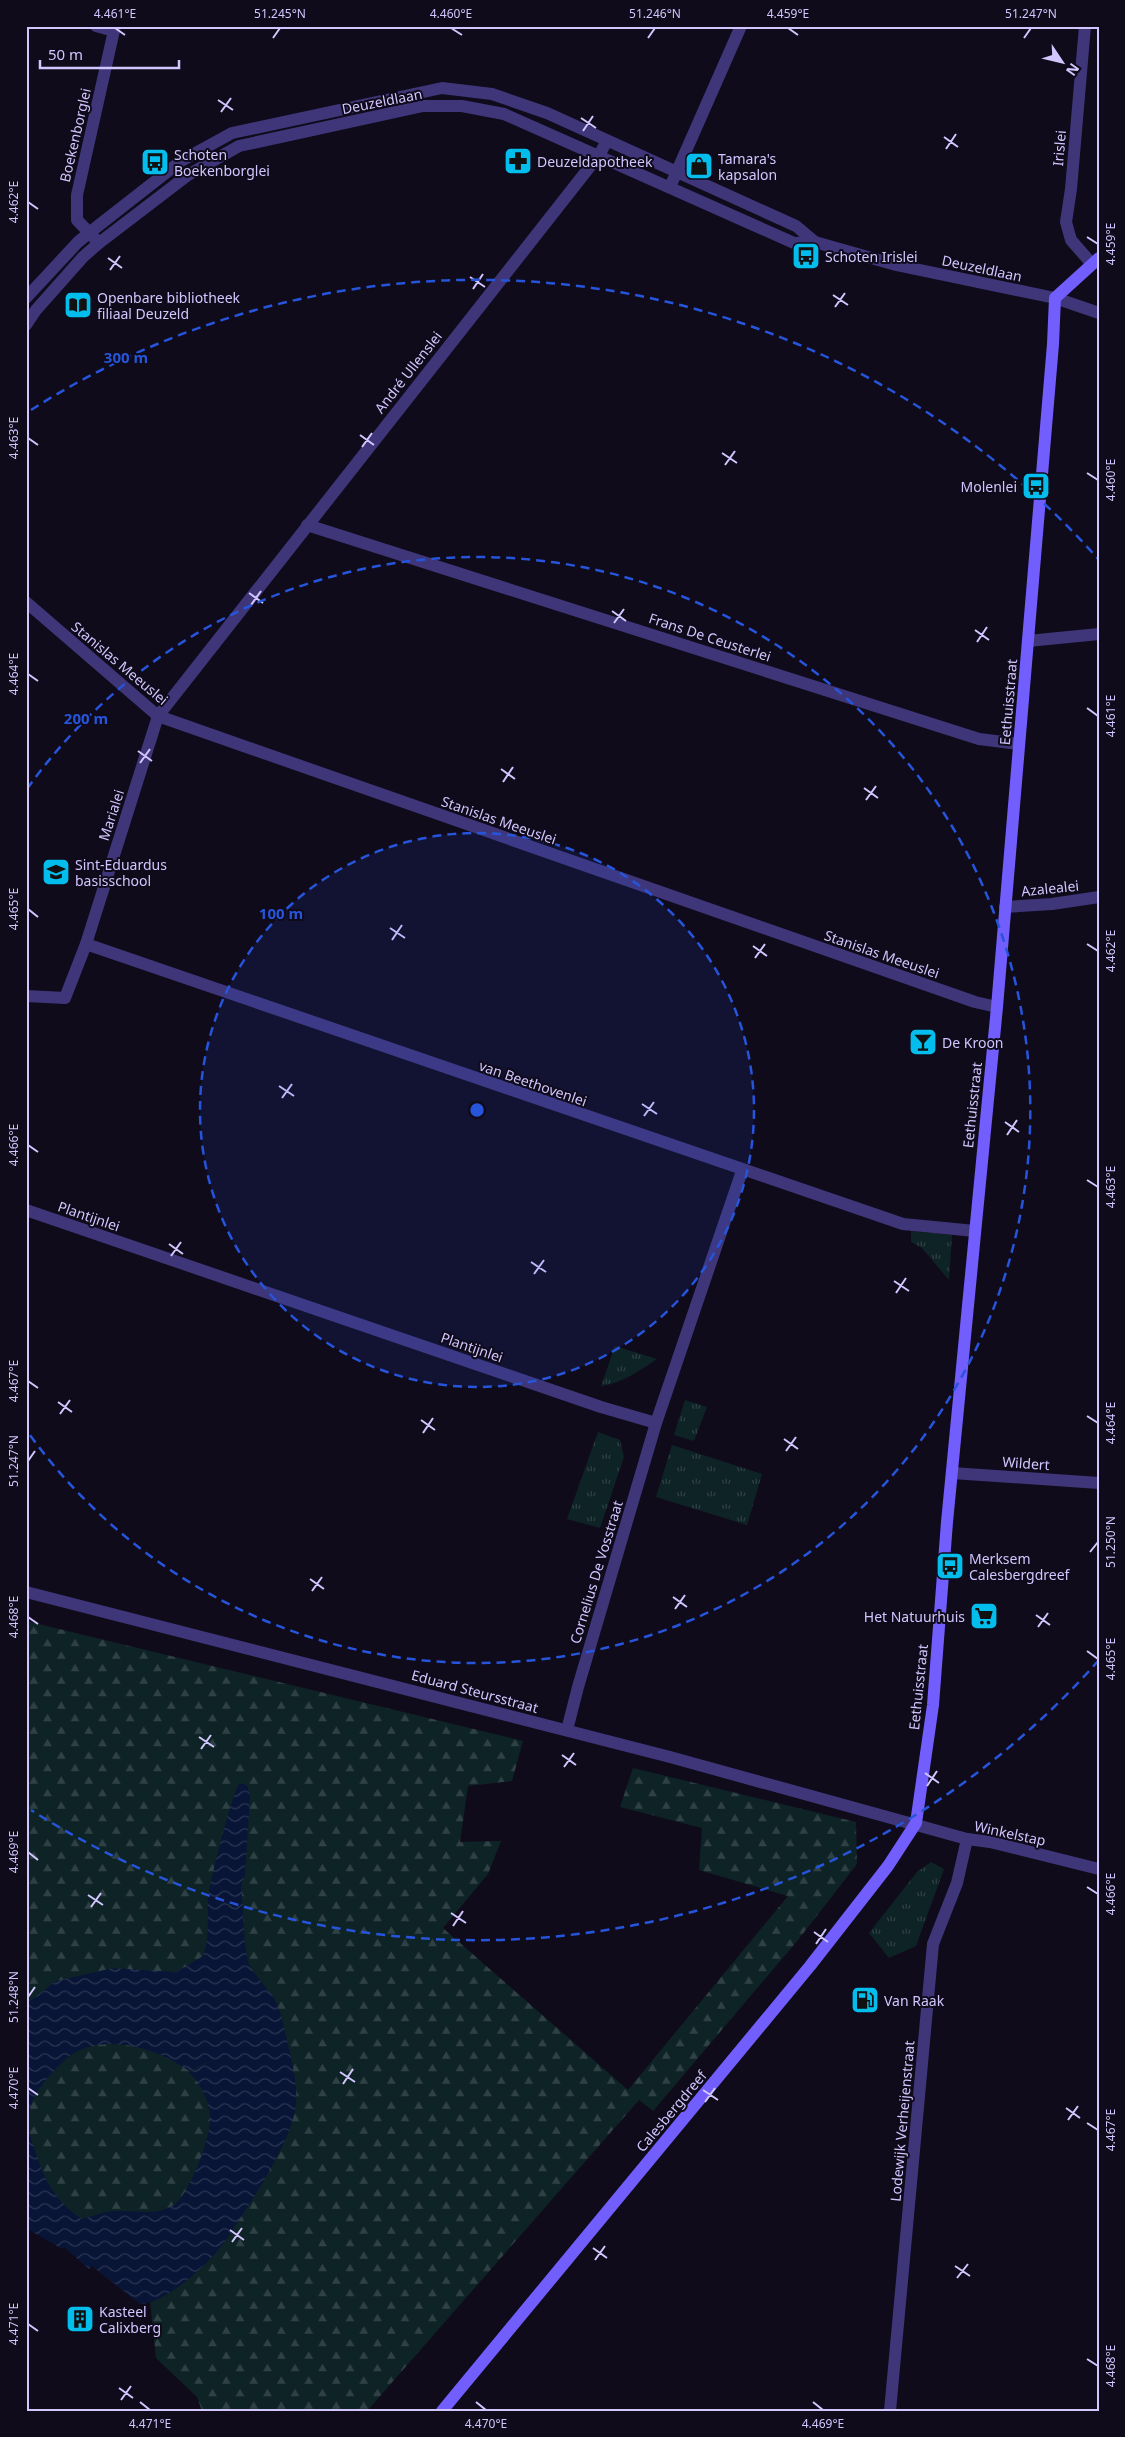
<svg xmlns="http://www.w3.org/2000/svg" width="1125" height="2437" font-family="'Noto Sans',sans-serif">
	<style>
		.grass { fill: url(#grass-tufts) }
		.forest { fill: url(#forest-firs) }
		.water { fill: url(#water-waves) }
		.lines { fill: none; stroke-linecap: round; stroke-linejoin: round }
		.minor { stroke: #3f367a; stroke-width: 12 }
		.tertiary { stroke: #3f367a; stroke-width: 12 }
		.secondary { stroke: #725efd; stroke-width: 12 }
		.ticks { fill: none; stroke: #d2c6fe; stroke-width: 2 }
		.ring { fill: none; stroke: #2654da; stroke-width: 2.5; stroke-dasharray: 9 6 }
		.labels { text-anchor: middle; dominant-baseline: central; stroke-width: 4; stroke-linejoin: round; paint-order: stroke }
		.street-label { font-size: 14px; fill: #d2c6fe; stroke: #0f0b1b }
		.poi-label { font-size: 14px; fill: #d2c6fe; stroke: #0f0b1b; text-anchor: start }
		.centre { fill: #2654da; stroke: #0f0b1b; stroke-width: 2.5 }
		.ring-label { font-size: 15px; text-anchor: middle; font-weight: bold; fill: #2654da; stroke: #0f0b1b; stroke-width: 4; stroke-linejoin: round; paint-order: stroke }
		.neatline { fill: none; stroke: #d2c6fe; stroke-width: 2 }
		.ticks-label { font-size: 12px; text-anchor: middle; fill: #d2c6fe }
	</style>
	<defs>
		<pattern id="grass-tufts" width="24" height="20" patternUnits="userSpaceOnUse" patternTransform="scale(1.25)"><rect width="24" height="20" fill="#0e2325"/><path d="M3 7l-1-3M5 7V3M7 7l1-3M15 17l-1-3M17 17v-4M19 17l1-3" fill="none" stroke="#304146"/></pattern>
		<pattern id="forest-firs" width="22" height="20" patternUnits="userSpaceOnUse" patternTransform="scale(1.25)"><rect width="22" height="20" fill="#0e2325"/><path d="M5 1l3.5 6h-7zM16 11l3.5 6h-7z" fill="#304146"/></pattern>
		<pattern id="water-waves" width="16" height="10" patternUnits="userSpaceOnUse" patternTransform="scale(1.25)"><rect width="16" height="10" fill="#091536"/><path d="M0 5q4-4 8 0t8 0" fill="none" stroke="#2c3654"/></pattern>
	</defs>
	<rect width="100%" height="100%" fill="#0f0b1b"/>
	<!-- grass -->
	<g class="grass">
		<polygon points="911,1231 952,1235 949,1280 922,1248 911,1242"/>
		<path d="M 615,1346 L 657,1359 C 641,1370 620,1384 601,1386 Z"/>
		<polygon points="685,1400 707,1407 694,1441 674,1435"/>
		<polygon points="598,1432 620,1440 624,1457 600,1528 567,1519"/>
		<polygon points="672,1445 762,1474 747,1525 656,1497"/>
		<polygon points="931,1862 944,1869 916,1946 889,1958 869,1933 917,1872"/>
	</g>
	<!-- forest -->
	<polygon class="forest" points="26,1621 523,1741 512,1781 468,1786 460,1842 501,1841 488,1874 443,1928 628,2090 788,1896 699,1870 702,1828 620,1807 633,1768 856,1822 857,1864 798,1940 653,2111 639,2100 367,2411 202,2411 197,2397 156,2358 148,2282 26,2199"/>
	<!-- water -->
	<path class="water" d="M 239,1784 L 244,1784 L 248,1787 L 250,1798 L 245,1875 L 241,1885 C 243,1901 244,1953 249,1964 C 256,1979 271,1990 277,2004 C 283,2018 284,2030 288,2044 C 292,2064 298,2083 296,2103 C 293,2141 249,2205 228,2237 C 213,2260 168,2303 140,2304 L 92,2266 L 89,2269 L 64,2247 L 62,2249 L 26,2228 L 26,2124 C 41,2164 44,2194 82,2219 C 93,2216 105,2211 116,2211 C 136,2210 154,2216 172,2206 C 189,2198 212,2134 210,2116 C 208,2098 201,2085 189,2072 L 223,2055 L 189,2071 C 158,2049 114,2035 78,2051 C 65,2056 40,2085 34,2098 C 30,2105 29,2113 26,2120 L 26,2004 L 56,1981 L 113,1968 L 176,1972 L 203,1956 C 210,1937 207,1919 208,1899 C 209,1885 232,1793 239,1784 Z"/>
	<g class="lines">
		<!-- minor -->
		<g class="minor">
			<polyline points="96,26 114,31"/>
			<polyline points="1085,26 1071,189 1066,222 1071,240 1092,264"/>
			<polyline points="670,187 741,26"/>
			<polyline points="99,243 77,220 77,195 115,26"/>
			<polyline points="1055,298 1099,313"/>
			<polyline points="307,525 979,739 1019,744"/>
			<polyline points="26,602 158,716 975,1002 997,1007"/>
			<polyline points="1028,641 1099,634"/>
			<polyline points="1005,907 1052,904 1099,897"/>
			<polyline points="86,944 903,1224 975,1231"/>
			<polyline points="26,996 65,998 86,944 158,716 599,155 607,141"/>
			<polyline points="26,1210 601,1407 656,1423 742,1171"/>
			<polyline points="952,1473 1099,1483"/>
			<polyline points="567,1730 578,1687 656,1423"/>
			<polyline points="890,2411 933,1944 957,1883 967,1839"/>
		</g>
		<!-- tertiary -->
		<g class="tertiary">
			<polyline points="26,298 78,242 89,233 181,161 232,133 442,88 492,94 547,113 796,226 815,242"/>
			<polyline points="26,325 36,310 83,257 99,243 188,175 239,146 423,106 462,106 504,114 794,243 815,242 896,265 1055,298"/>
			<polyline points="26,1592 670,1757 967,1839 990,1842 1099,1869"/>
		</g>
		<!-- secondary -->
		<polyline class="secondary" points="442,2411 810,1966 888,1866 916,1823 933,1705 947,1522 997,1007 1053,344 1055,298 1099,258"/>
	</g>
	<!-- ticks -->
	<path class="ticks" d="M 115,28 L 125,35M 451,28 L 462,35M 788,28 L 798,35M 273,38 L 280,28M 648,38 L 655,28M 1024,38 L 1031,28M 218,100 L 233,110M 221,112 L 231,98M 581,118 L 596,128M 583,131 L 593,116M 944,137 L 958,147M 946,149 L 956,134M 28,202 L 38,209M 1087,237 L 1098,244M 108,258 L 122,268M 110,270 L 120,256M 470,277 L 485,287M 473,289 L 483,274M 833,295 L 848,305M 835,307 L 845,293M 360,435 L 374,445M 28,438 L 38,445M 362,447 L 372,433M 722,453 L 737,463M 725,465 L 735,451M 1087,473 L 1098,480M 249,593 L 263,603M 251,605 L 261,591M 612,611 L 626,621M 614,623 L 624,609M 975,630 L 989,640M 977,642 L 987,627M 28,674 L 38,681M 1087,708 L 1098,716M 138,751 L 152,761M 140,763 L 150,749M 501,769 L 515,779M 503,782 L 513,767M 864,788 L 878,798M 866,800 L 876,786M 28,909 L 38,917M 390,928 L 405,938M 392,940 L 402,925M 1087,944 L 1098,951M 753,946 L 767,956M 755,958 L 765,944M 279,1086 L 294,1096M 282,1098 L 292,1084M 642,1104 L 657,1114M 644,1116 L 654,1102M 1005,1122 L 1019,1132M 1007,1135 L 1017,1120M 28,1145 L 38,1152M 1087,1180 L 1098,1187M 169,1244 L 183,1254M 171,1256 L 181,1242M 531,1262 L 546,1272M 534,1274 L 544,1260M 894,1281 L 909,1291M 896,1293 L 906,1278M 28,1381 L 38,1388M 58,1402 L 72,1412M 60,1414 L 70,1400M 1087,1416 L 1098,1423M 421,1420 L 435,1430M 423,1433 L 433,1418M 784,1439 L 798,1449M 786,1451 L 796,1437M 28,1461 L 35,1451M 1090,1552 L 1098,1542M 310,1579 L 324,1589M 312,1591 L 322,1577M 673,1597 L 687,1607M 675,1609 L 685,1595M 1036,1615 L 1050,1625M 28,1617 L 38,1624M 1038,1627 L 1048,1613M 1087,1651 L 1098,1659M 199,1737 L 214,1747M 201,1749 L 211,1735M 562,1755 L 576,1765M 564,1767 L 574,1753M 925,1773 L 939,1783M 927,1786 L 937,1771M 28,1852 L 38,1860M 1087,1887 L 1098,1894M 88,1895 L 103,1905M 91,1907 L 101,1893M 451,1913 L 466,1923M 453,1926 L 463,1911M 814,1932 L 828,1942M 816,1944 L 826,1929M 28,1997 L 35,1987M 340,2072 L 355,2082M 343,2084 L 353,2069M 28,2088 L 38,2095M 703,2090 L 718,2100M 705,2102 L 715,2088M 1066,2108 L 1080,2118M 1068,2120 L 1078,2106M 1087,2123 L 1098,2130M 230,2230 L 244,2240M 232,2242 L 242,2228M 593,2248 L 607,2258M 595,2260 L 605,2246M 955,2266 L 970,2276M 957,2278 L 968,2264M 28,2324 L 38,2331M 1087,2359 L 1098,2366M 119,2388 L 133,2398M 121,2400 L 131,2386M 140,2402 L 150,2410M 476,2402 L 486,2410M 813,2402 L 823,2410"/>
	<!-- distance rings -->
	<circle cx="477" cy="1110" r="277" fill="#2654da" fill-opacity=".12"/>
	<g class="ring">
		<circle cx="477" cy="1110" r="277"/>
		<path d="M27 789A553 553 0 1 1 27 1431"/>
		<path d="M1099 1660A830 830 0 0 1 31 1810M31 410A830 830 0 0 1 1099 560"/>
	</g>
	<!-- icons -->
	<defs>
		<symbol id="pharmacy-square" viewBox="-11 -11 22 22"><rect x="-9" y="-9" width="18" height="18" rx="4" fill="#03beed" stroke="#0f0b1b"/><path d="M-2-6h4v4h4v4h-4v4h-4v-4h-4v-4h4Z" fill="#111"/></symbol>
		<symbol id="bus-square" viewBox="-11 -11 22 22"><rect x="-9" y="-9" width="18" height="18" rx="4" fill="#03beed" stroke="#0f0b1b"/><path d="M-5-6H5V4H4V6H2V4H-2V6H-4V4H-5ZM-3.5-4V0h7V-4ZM-3.5 1.2v1.5H-2V1.2ZM2 1.2v1.5H3.5V1.2Z" fill="#111"/></symbol>
		<symbol id="shop-square" viewBox="-11 -11 22 22"><rect x="-9" y="-9" width="18" height="18" rx="4" fill="#03beed" stroke="#0f0b1b"/><path d="M-5-2.5h2.3a2.7 3.5 0 0 1 5.4 0H5L5.5 6h-11ZM-1.5-2.5h3a1.5 2.3 0 0 0-3 0Z" fill="#111"/></symbol>
		<symbol id="library-square" viewBox="-11 -11 22 22"><rect x="-9" y="-9" width="18" height="18" rx="4" fill="#03beed" stroke="#0f0b1b"/><path d="M-6-4Q-3-5.5-.7-3.5V5Q-3 3-6 4ZM6-4Q3-5.5 .7-3.5V5Q3 3 6 4Z" fill="#111"/></symbol>
		<symbol id="school-square" viewBox="-11 -11 22 22"><rect x="-9" y="-9" width="18" height="18" rx="4" fill="#03beed" stroke="#0f0b1b"/><path d="M0-5L7-2L0 1L-7-2ZM-4 1L0 2.5L4 1V4Q0 6-4 4Z" fill="#111"/></symbol>
		<symbol id="bar-square" viewBox="-11 -11 22 22"><rect x="-9" y="-9" width="18" height="18" rx="4" fill="#03beed" stroke="#0f0b1b"/><path d="M-6-5H6L.8 .8V4.5H3.5V6h-7V4.5H-.8V.8Z" fill="#111"/></symbol>
		<symbol id="supermarket-square" viewBox="-11 -11 22 22"><rect x="-9" y="-9" width="18" height="18" rx="4" fill="#03beed" stroke="#0f0b1b"/><path d="M-6-5.5h2.5l.6 2H6L4.5 2H-2.5L-4.4-4H-6ZM-1.5 3.2a1.3 1.3 0 1 0 .1 0ZM3 3.2a1.3 1.3 0 1 0 .1 0Z" fill="#111"/></symbol>
		<symbol id="fuel-square" viewBox="-11 -11 22 22"><rect x="-9" y="-9" width="18" height="18" rx="4" fill="#03beed" stroke="#0f0b1b"/><path d="M-5.5-6h7V0h2V4h1.3V-2.5L3-4.5l.8-.8L6-3V5H2.5V1h-1V6h-7ZM-4.2-4.7v3.2H.2V-4.7Z" fill="#111"/></symbol>
		<symbol id="building-square" viewBox="-11 -11 22 22"><rect x="-9" y="-9" width="18" height="18" rx="4" fill="#03beed" stroke="#0f0b1b"/><path d="M-4-6H4V6H1V3H-1V6H-4ZM-2.5-4.3h1.7v1.8h-1.7ZM.8-4.3h1.7v1.8H.8ZM-2.5-1h1.7V.8h-1.7ZM.8-1h1.7V.8H.8Z" fill="#111"/></symbol>
	</defs>
	<g fill-rule="evenodd">
		<use href="#pharmacy-square" x="502" y="145" width="32" height="32"/>
		<use href="#bus-square" x="139" y="146" width="32" height="32"/>
		<use href="#shop-square" x="683" y="150" width="32" height="32"/>
		<use href="#bus-square" x="790" y="240" width="32" height="32"/>
		<use href="#library-square" x="62" y="289" width="32" height="32"/>
		<use href="#bus-square" x="1020" y="470" width="32" height="32"/>
		<use href="#school-square" x="40" y="856" width="32" height="32"/>
		<use href="#bar-square" x="907" y="1026" width="32" height="32"/>
		<use href="#bus-square" x="934" y="1550" width="32" height="32"/>
		<use href="#supermarket-square" x="968" y="1600" width="32" height="32"/>
		<use href="#fuel-square" x="849" y="1984" width="32" height="32"/>
		<use href="#building-square" x="64" y="2303" width="32" height="32"/>
	</g>
	<g class="labels">
		<!-- street labels -->
		<g class="street-label">
			<text transform="translate(382 101) rotate(-11)">Deuzeldlaan</text>
			<text transform="translate(75 135) rotate(-77)">Boekenborglei</text>
			<text transform="translate(1059 148) rotate(-85)">Irislei</text>
			<text transform="translate(982 268) rotate(12)">Deuzeldlaan</text>
			<text transform="translate(408 372) rotate(-52)">André Ullenslei</text>
			<text transform="translate(710 637) rotate(18)">Frans De Ceusterlei</text>
			<text transform="translate(120 663) rotate(40)">Stanislas Meeuslei</text>
			<text transform="translate(1008 702) rotate(-85)">Eethuisstraat</text>
			<text transform="translate(111 815) rotate(-72)">Marialei</text>
			<text transform="translate(499 820) rotate(19)">Stanislas Meeuslei</text>
			<text transform="translate(1050 888) rotate(-6)">Azalealei</text>
			<text transform="translate(882 954) rotate(19)">Stanislas Meeuslei</text>
			<text transform="translate(533 1083) rotate(19)">van Beethovenlei</text>
			<text transform="translate(972 1105) rotate(-84)">Eethuisstraat</text>
			<text transform="translate(89 1216) rotate(19)">Plantijnlei</text>
			<text transform="translate(472 1347) rotate(19)">Plantijnlei</text>
			<text transform="translate(1026 1463) rotate(4)">Wildert</text>
			<text transform="translate(596 1572) rotate(-73)">Cornelius De Vosstraat</text>
			<text transform="translate(918 1687) rotate(-84)">Eethuisstraat</text>
			<text transform="translate(475 1691) rotate(15)">Eduard Steursstraat</text>
			<text transform="translate(1010 1833) rotate(12)">Winkelstap</text>
			<text transform="translate(671 2111) rotate(-50)">Calesbergdreef</text>
			<text transform="translate(902 2121) rotate(-85)">Lodewijk Verheijenstraat</text>
		</g>
		<!-- poi labels -->
		<g class="poi-label">
			<text x="174" y="154">Schoten<tspan x="174" dy="16">Boekenborglei</tspan></text>
			<text x="718" y="158">Tamara's<tspan x="718" dy="16">kapsalon</tspan></text>
			<text x="537" y="161">Deuzeldapotheek</text>
			<text x="825" y="256">Schoten Irislei</text>
			<text x="97" y="297">Openbare bibliotheek<tspan x="97" dy="16">filiaal Deuzeld</tspan></text>
			<text x="1017" y="486" text-anchor="end">Molenlei</text>
			<text x="75" y="864">Sint-Eduardus<tspan x="75" dy="16">basisschool</tspan></text>
			<text x="942" y="1042">De Kroon</text>
			<text x="969" y="1558">Merksem<tspan x="969" dy="16">Calesbergdreef</tspan></text>
			<text x="965" y="1616" text-anchor="end">Het Natuurhuis</text>
			<text x="884" y="2000">Van Raak</text>
			<text x="99" y="2311">Kasteel<tspan x="99" dy="16">Calixberg</tspan></text>
		</g>
	</g>
	<circle cx="477" cy="1110" r="8" class="centre"/>
	<g class="ring-label">
		<text x="126" y="363">300 m</text>
		<text x="86" y="724">200 m</text>
		<text x="281" y="919">100 m</text>
	</g>
	<!-- border -->
	<rect width="1125" height="2437" fill="none" stroke="#0f0b1b" stroke-width="55"/>
	<!-- north arrow -->
	<g transform="translate(1062 62) rotate(125)" stroke="#0f0b1b" stroke-width="4" paint-order="stroke">
	<path d="M0-4L9 19L0 12L-9 19Z" fill="#d2c6fe"/>
	<text y="-8" font-size="14" font-weight="bold" text-anchor="middle" fill="#d2c6fe">N</text>
	</g>
	<!-- scale -->
	<path d="M40 60v8h139v-8" fill="none" stroke="#d2c6fe" stroke-width="2.5"/>
	<text x="48" y="60" font-size="15" fill="#d2c6fe" stroke="#0f0b1b" stroke-width="4" paint-order="stroke">50 m</text>
	<rect x="28" y="28" width="1070" height="2382" class="neatline"/>
	<g class="ticks-label">
		<text x="115" y="18">4.461°E</text>
		<text x="280" y="18">51.245°N</text>
		<text x="451" y="18">4.460°E</text>
		<text x="655" y="18">51.246°N</text>
		<text x="788" y="18">4.459°E</text>
		<text x="1031" y="18">51.247°N</text>
		<text transform="translate(14 202) rotate(-90)" y="4">4.462°E</text>
		<text transform="translate(1111 244) rotate(-90)" y="4">4.459°E</text>
		<text transform="translate(14 438) rotate(-90)" y="4">4.463°E</text>
		<text transform="translate(1111 480) rotate(-90)" y="4">4.460°E</text>
		<text transform="translate(14 674) rotate(-90)" y="4">4.464°E</text>
		<text transform="translate(1111 716) rotate(-90)" y="4">4.461°E</text>
		<text transform="translate(14 909) rotate(-90)" y="4">4.465°E</text>
		<text transform="translate(1111 951) rotate(-90)" y="4">4.462°E</text>
		<text transform="translate(14 1145) rotate(-90)" y="4">4.466°E</text>
		<text transform="translate(1111 1187) rotate(-90)" y="4">4.463°E</text>
		<text transform="translate(14 1381) rotate(-90)" y="4">4.467°E</text>
		<text transform="translate(1111 1423) rotate(-90)" y="4">4.464°E</text>
		<text transform="translate(14 1461) rotate(-90)" y="4">51.247°N</text>
		<text transform="translate(1111 1542) rotate(-90)" y="4">51.250°N</text>
		<text transform="translate(14 1617) rotate(-90)" y="4">4.468°E</text>
		<text transform="translate(1111 1659) rotate(-90)" y="4">4.465°E</text>
		<text transform="translate(14 1852) rotate(-90)" y="4">4.469°E</text>
		<text transform="translate(1111 1894) rotate(-90)" y="4">4.466°E</text>
		<text transform="translate(14 1997) rotate(-90)" y="4">51.248°N</text>
		<text transform="translate(14 2088) rotate(-90)" y="4">4.470°E</text>
		<text transform="translate(1111 2130) rotate(-90)" y="4">4.467°E</text>
		<text transform="translate(14 2324) rotate(-90)" y="4">4.471°E</text>
		<text transform="translate(1111 2366) rotate(-90)" y="4">4.468°E</text>
		<text x="150" y="2428">4.471°E</text>
		<text x="486" y="2428">4.470°E</text>
		<text x="823" y="2428">4.469°E</text>
	</g>
</svg>
